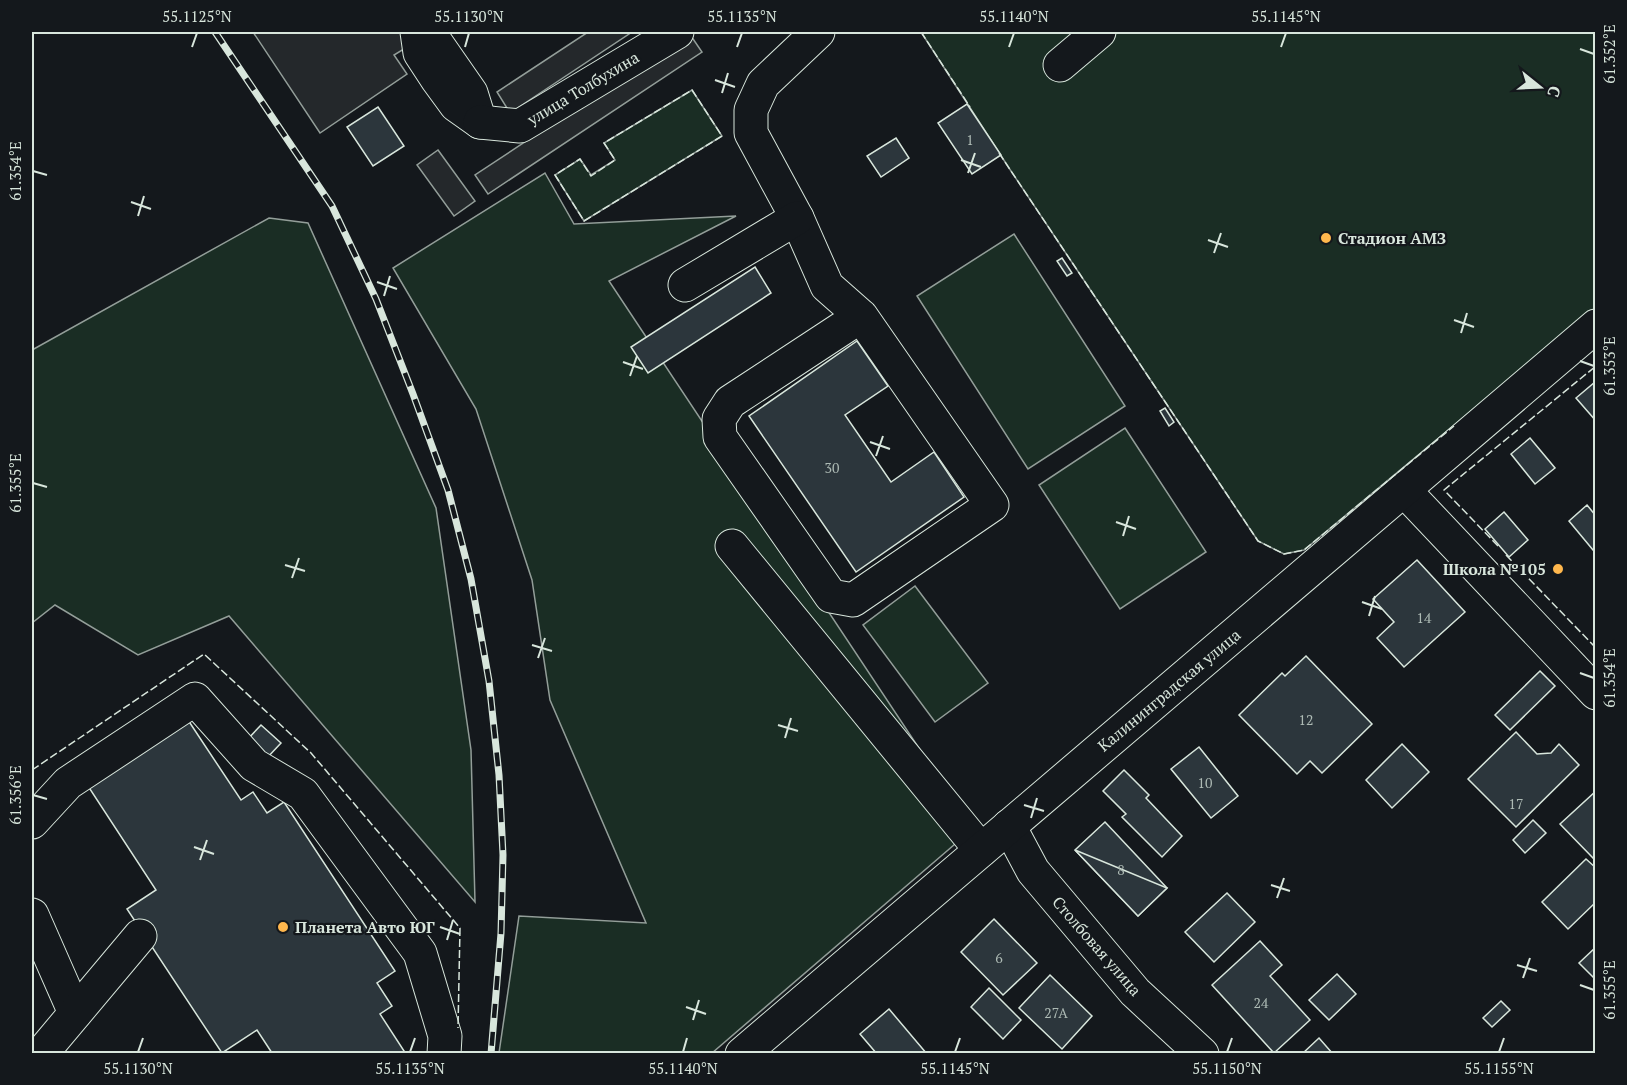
<svg xmlns="http://www.w3.org/2000/svg" width="1627" height="1085" font-family="'PT Serif',serif">
	<style>
		.green { fill: #1a2d24; stroke: #939e99; stroke-width: 1.5 }
		.parking { fill: #24282b; stroke: #939e99; stroke-width: 1.5 }
		.building { fill: #2c363c; stroke: #d8e6dc; stroke-width: 1.5 }
		.lines { fill: none; stroke-linecap: round; stroke-linejoin: round }
		.minor-casing { stroke: #d8e6dc; stroke-width: 35 }
		.minor { stroke: #14181c; stroke-width: 33 }
		.rail-casing { stroke: #d8e6dc; stroke-width: 7 }
		.rail { stroke: #14181c; stroke-width: 4.5; stroke-dasharray: 14; stroke-linecap: butt }
		.fence { stroke: #d8e6dc; stroke-width: 1.5; stroke-dasharray: 8 3; stroke-linecap: butt }
		.ticks { fill: none; stroke: #d8e6dc; stroke-width: 2 }
		.poi-dot { fill: #ffb74d; stroke: #14181c; stroke-width: 2 }
		.labels { text-anchor: middle; dominant-baseline: central; stroke-width: 4.5; stroke-linejoin: round; paint-order: stroke }
		.number-label { font-size: 14px; fill: #adbab4 }
		.street-label { font-size: 16px; fill: #d8e6dc; stroke: #14181c }
		.poi-label { font-size: 16px; font-weight: bold; fill: #d8e6dc; stroke: #14181c; text-anchor: start }
		.neatline { fill: none; stroke: #d8e6dc; stroke-width: 2 }
		.ticks-label { font-size: 15px; text-anchor: middle; fill: #d8e6dc }
	</style>
	<rect width="100%" height="100%" fill="#14181c"/>
	<!-- green -->
	<g class="green">
		<polygon points="921,32 1595,32 1595,308 1304,550 1284,554 1258,541 1009,168"/>
		<polygon points="692,90 722,136 584,221 555,175 580,159 591,175 615,160 604,143"/>
		<polygon points="545,173 574,224 736,216 609,281 956,804 976,826 712,1053 499,1053 519,916 646,923 550,700 532,580 476,409 393,268"/>
		<polygon points="269,218 308,223 436,508 471,750 475,902 229,616 138,655 55,605 32,623 32,350"/>
		<polygon points="1014,234 1125,406 1028,469 917,296"/>
		<polygon points="1125,428 1206,552 1120,609 1039,485"/>
		<polygon points="915,586 988,683 935,722 863,625"/>
	</g>
	<!-- parking -->
	<g class="parking">
		<polygon points="253,32 411,32 417,41 394,55 407,74 320,133"/>
		<polygon points="588,32 632,32 510,113 497,92"/>
		<polygon points="689,33 702,52 488,194 475,175"/>
		<polygon points="438,150 475,201 454,216 417,165"/>
	</g>
	<!-- building -->
	<g class="building">
		<polygon points="967,104 1001,155 972,174 938,123"/>
		<polygon points="378,107 404,146 373,166 347,127"/>
		<polygon points="896,138 909,158 881,177 867,156"/>
		<polygon points="1062,258 1072,273 1067,276 1057,261"/>
		<polygon points="755,267 771,293 648,373 631,347"/>
		<polygon points="857,341 888,386 845,415 891,482 934,452 964,497 856,572 749,416"/>
		<polygon points="1595,382 1596,382 1596,421 1576,398"/>
		<polygon points="1165,408 1174,422 1169,426 1160,411"/>
		<polygon points="1530,438 1555,468 1535,484 1511,454"/>
		<polygon points="1587,505 1596,516 1596,548 1593,550 1569,521"/>
		<polygon points="1504,512 1528,540 1509,557 1485,529"/>
		<polygon points="1417,560 1465,612 1404,667 1377,638 1394,622 1373,599"/>
		<polygon points="1306,656 1372,724 1322,773 1310,761 1297,774 1239,715 1282,673 1285,676"/>
		<polygon points="1540,671 1555,686 1510,730 1495,715"/>
		<polygon points="186,717 241,800 253,792 267,813 284,802 395,971 377,983 392,1006 380,1014 406,1054 271,1054 272,1053 257,1030 222,1053 127,909 156,890 86,783"/>
		<polygon points="261,725 281,743 266,759 246,741"/>
		<polygon points="1516,732 1537,754 1551,753 1559,744 1579,765 1516,827 1468,779"/>
		<polygon points="1402,744 1429,772 1392,808 1366,780"/>
		<polygon points="1199,747 1238,796 1211,818 1171,769"/>
		<polygon points="1124,770 1149,795 1146,798 1182,836 1162,857 1122,817 1126,814 1103,791"/>
		<polygon points="1596,791 1596,856 1593,858 1560,824"/>
		<polygon points="1533,820 1546,833 1525,853 1513,840"/>
		<polygon points="1105,822 1167,888 1138,916 1075,850"/>
		<polygon points="1075,850 1167,888 1138,916"/>
		<polygon points="1586,859 1596,868 1596,902 1568,929 1542,902"/>
		<polygon points="1227,893 1255,922 1214,962 1185,932"/>
		<polygon points="994,919 1037,963 1003,995 961,952"/>
		<polygon points="1260,941 1282,965 1270,976 1310,1020 1274,1053 1212,985"/>
		<polygon points="1596,947 1596,980 1579,963"/>
		<polygon points="1337,974 1356,994 1329,1020 1309,1000"/>
		<polygon points="1050,975 1092,1016 1062,1049 1019,1008"/>
		<polygon points="989,988 1021,1020 1003,1039 971,1007"/>
		<polygon points="1501,1001 1510,1010 1492,1027 1483,1018"/>
		<polygon points="889,1009 927,1054 877,1054 860,1034"/>
		<polygon points="1319,1038 1333,1054 1302,1054"/>
	</g>
	<g class="lines">
		<defs>
			<g id="minor">
				<polyline points="417,32 420,53 437,79 456,105 480,122 471,93 437,44 425,32"/>
				<polyline points="818,32 763,84 751,110 751,133 797,218 827,286 861,316 992,505 853,600 831,596 720,437 719,419 730,402 861,316"/>
				<polyline points="1060,65 1099,32"/>
				<polyline points="480,122 520,126 677,32"/>
				<polyline points="685,285 797,218"/>
				<polyline points="1404,490 1596,693"/>
				<polyline points="732,546 981,850"/>
				<polyline points="32,822 68,783 195,699 254,765 303,794 420,953 445,1036 444,1054"/>
				<polyline points="1009,826 1033,871 1135,992 1202,1054"/>
				<polyline points="32,915 75,1013"/>
				<polyline points="41,1054 140,936"/>
				<polyline points="742,1054 1596,326"/>
			</g>
		</defs>
		<!-- minor casing -->
		<use href="#minor" class="minor-casing"/>
		<!-- minor -->
		<use href="#minor" class="minor"/>
		<defs>
			<polyline id="rail" points="215,32 332,206 376,299 413,394 448,490 471,579 489,681 499,775 503,855 501,933 491,1054"/>
		</defs>
		<!-- rail casing -->
		<use href="#rail" class="rail-casing"/>
		<!-- rail -->
		<use href="#rail" class="rail"/>
		<!-- fence -->
		<g class="fence">
			<polyline points="921,32 970,107"/>
			<polygon points="692,90 722,136 584,221 555,175 580,159 591,176 615,160 604,143"/>
			<polyline points="999,153 1258,541 1284,554 1304,550 1454,426"/>
			<polyline points="1498,546 1444,490 1596,366"/>
			<polyline points="1506,555 1596,648"/>
			<polyline points="32,770 204,654 311,753 460,928 458,1028"/>
		</g>
	</g>
	<!-- ticks -->
	<path class="ticks" d="M 192,47 L 197,33M 465,47 L 469,33M 737,47 L 742,33M 1009,47 L 1014,33M 1281,47 L 1286,33M 1580,49 L 1594,54M 715,80 L 735,87M 722,93 L 728,73M 961,160 L 981,167M 33,171 L 47,175M 968,173 L 975,153M 131,202 L 151,209M 138,216 L 144,196M 1208,240 L 1228,247M 1214,253 L 1221,233M 377,282 L 397,289M 384,296 L 390,276M 1454,320 L 1474,327M 1461,333 L 1467,313M 1580,361 L 1594,366M 623,362 L 643,369M 630,376 L 637,356M 870,442 L 890,449M 876,456 L 883,436M 33,483 L 47,487M 1116,522 L 1136,529M 1123,536 L 1129,516M 285,565 L 305,571M 292,578 L 299,558M 1362,602 L 1382,609M 1369,616 L 1375,596M 532,645 L 552,651M 538,658 L 545,638M 1580,673 L 1594,678M 778,725 L 798,731M 785,738 L 791,718M 33,795 L 47,799M 1024,805 L 1044,811M 1031,818 L 1037,798M 194,847 L 214,854M 200,860 L 207,840M 1271,885 L 1290,891M 1277,898 L 1284,878M 440,927 L 460,934M 447,940 L 453,920M 1517,965 L 1537,971M 1523,978 L 1530,958M 1580,985 L 1594,990M 686,1007 L 706,1014M 693,1020 L 699,1000M 138,1052 L 143,1038M 410,1052 L 415,1038M 683,1052 L 687,1038M 955,1052 L 960,1038M 1227,1052 L 1232,1038M 1499,1052 L 1504,1038"/>
	<!-- markers -->
	<g class="poi-dot">
		<circle cx="1326" cy="238" r="6"/>
		<circle cx="1558" cy="569" r="6"/>
		<circle cx="283" cy="927" r="6"/>
	</g>
	<g class="labels">
		<!-- number labels -->
		<g class="number-label">
			<text x="970" y="139">1</text>
			<text x="832" y="467">30</text>
			<text x="1424" y="617">14</text>
			<text x="1306" y="719">12</text>
			<text x="1205" y="782">10</text>
			<text x="1516" y="803">17</text>
			<text x="1121" y="869">8</text>
			<text x="999" y="957">6</text>
			<text x="1261" y="1002">24</text>
			<text x="1056" y="1012">27А</text>
		</g>
		<!-- street labels -->
		<g class="street-label">
			<text transform="translate(583 88) rotate(-31)">улица Толбухина</text>
			<text transform="translate(1169 690) rotate(-40)">Калининградская улица</text>
			<text transform="translate(1097 946) rotate(49)">Столбовая улица</text>
		</g>
		<!-- poi labels -->
		<g class="poi-label">
			<text x="1338" y="238">Стадион АМЗ</text>
			<text x="1546" y="569" text-anchor="end">Школа №105</text>
			<text x="295" y="927">Планета Авто ЮГ</text>
		</g>
	</g>
	<!-- border -->
	<rect width="1627" height="1085" fill="none" stroke="#14181c" stroke-width="66"/>
	<!-- north arrow -->
	<g transform="translate(1540 87) rotate(108)" stroke="#14181c" stroke-width="4.5" paint-order="stroke">
	<path d="M0-4.5L10 22L0 15L-10 22Z" fill="#d8e6dc"/>
	<text y="-9" font-size="16" font-weight="bold" text-anchor="middle" fill="#d8e6dc">С</text>
	</g>
	<rect x="33" y="33" width="1561" height="1019" class="neatline"/>
	<g class="ticks-label">
		<text x="197" y="22">55.1125°N</text>
		<text x="469" y="22">55.1130°N</text>
		<text x="742" y="22">55.1135°N</text>
		<text x="1014" y="22">55.1140°N</text>
		<text x="1286" y="22">55.1145°N</text>
		<text transform="translate(1610 54) rotate(-90)" y="5">61.352°E</text>
		<text transform="translate(16 171) rotate(-90)" y="5">61.354°E</text>
		<text transform="translate(1610 366) rotate(-90)" y="5">61.353°E</text>
		<text transform="translate(16 483) rotate(-90)" y="5">61.355°E</text>
		<text transform="translate(1610 678) rotate(-90)" y="5">61.354°E</text>
		<text transform="translate(16 795) rotate(-90)" y="5">61.356°E</text>
		<text transform="translate(1610 990) rotate(-90)" y="5">61.355°E</text>
		<text x="138" y="1074">55.1130°N</text>
		<text x="410" y="1074">55.1135°N</text>
		<text x="683" y="1074">55.1140°N</text>
		<text x="955" y="1074">55.1145°N</text>
		<text x="1227" y="1074">55.1150°N</text>
		<text x="1499" y="1074">55.1155°N</text>
	</g>
</svg>
